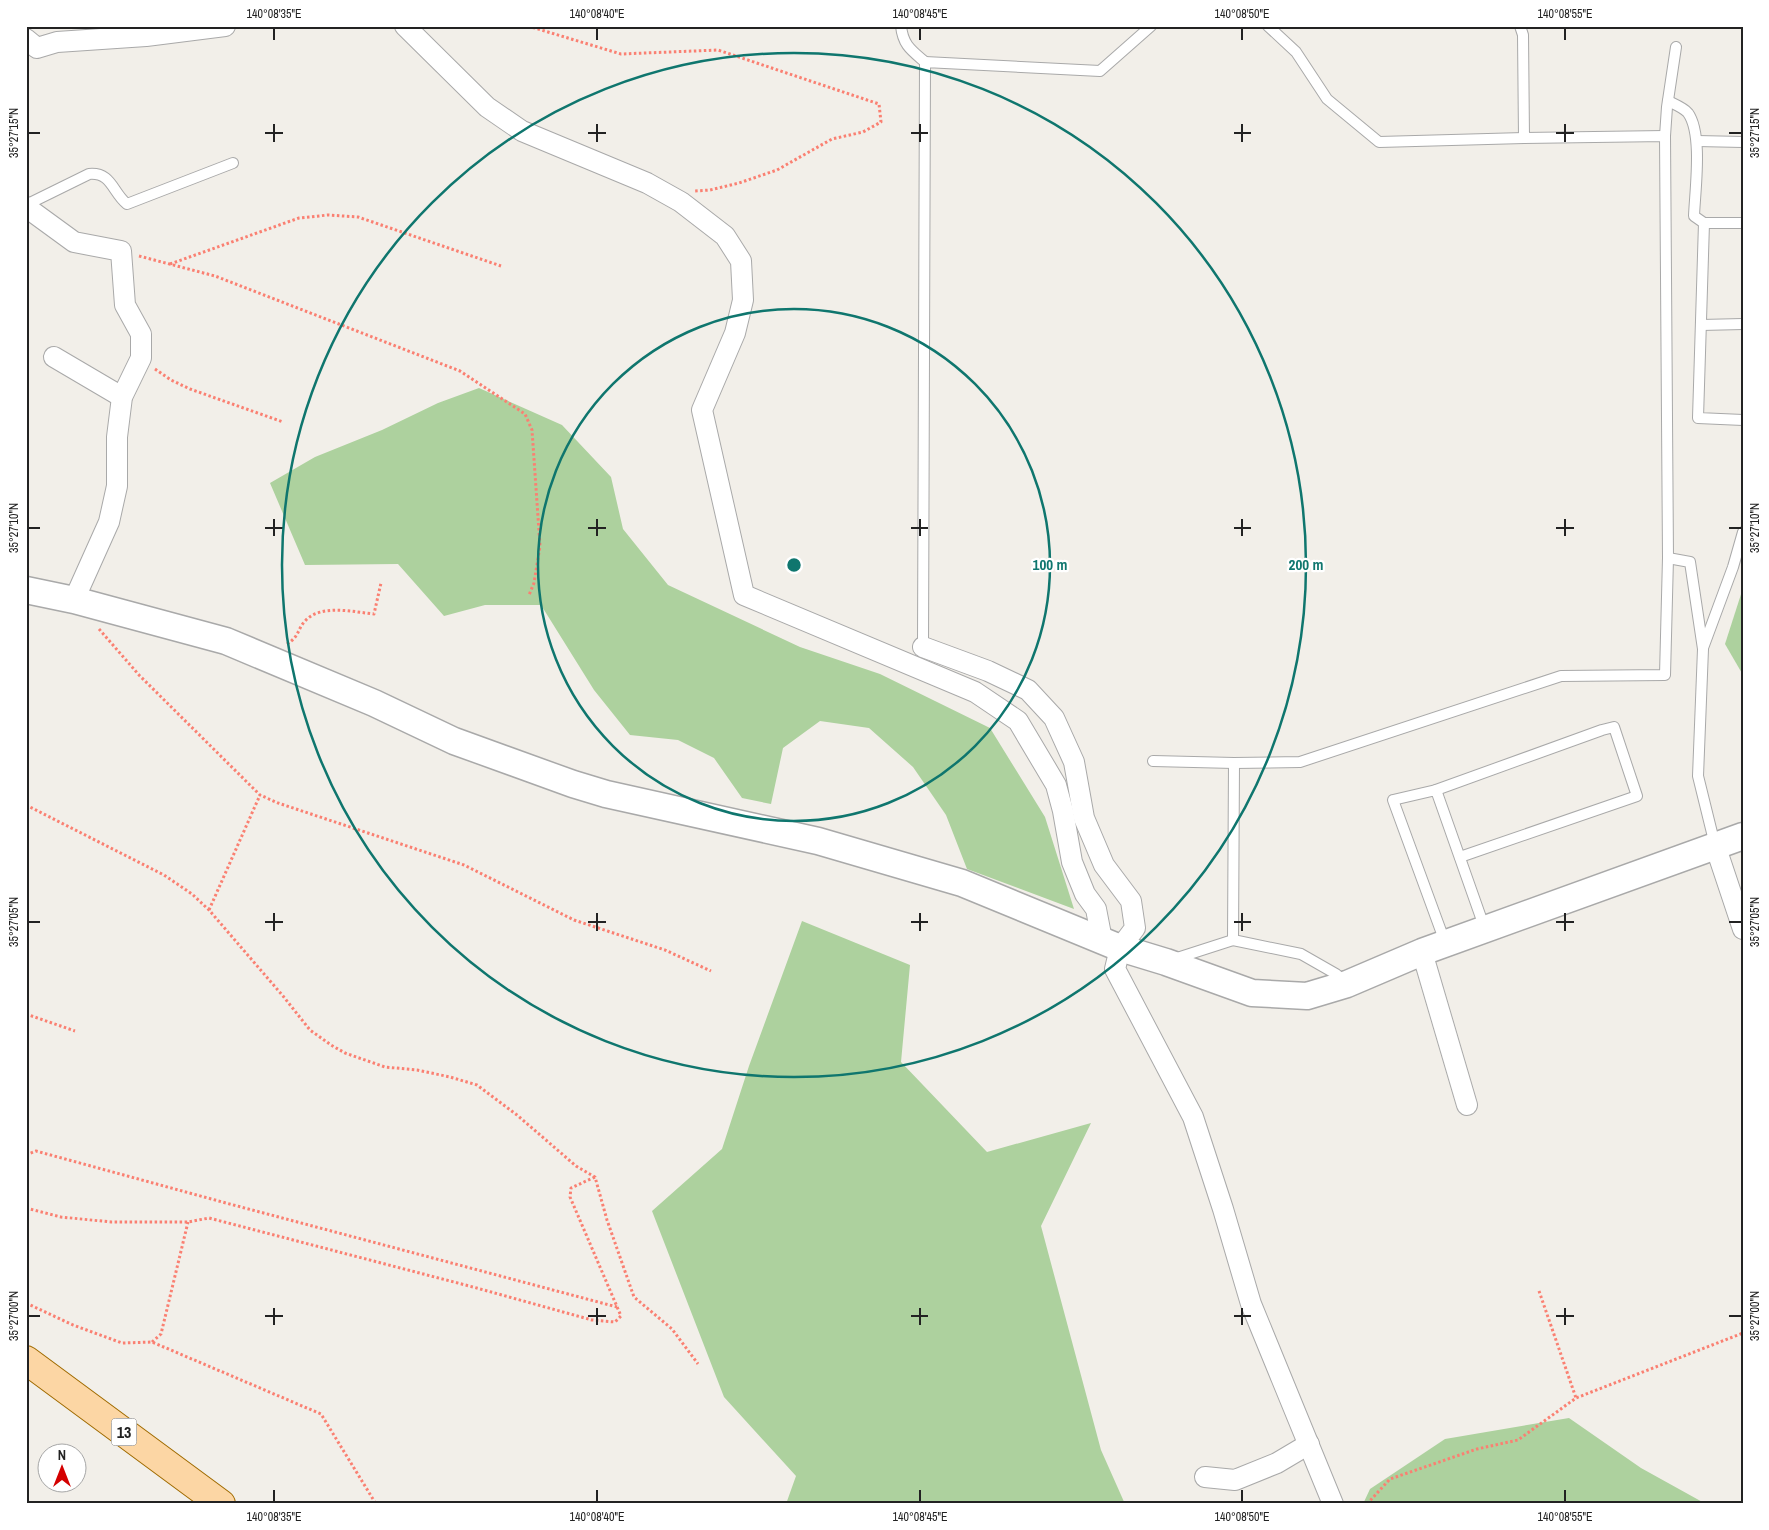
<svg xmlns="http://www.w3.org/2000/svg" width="1769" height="1530" font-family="'Archivo Narrow',sans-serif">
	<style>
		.forest { fill: #add19e }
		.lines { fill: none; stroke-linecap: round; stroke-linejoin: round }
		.service-casing { stroke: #a9a9a9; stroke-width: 12 }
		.minor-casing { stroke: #a9a9a9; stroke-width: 22 }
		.tertiary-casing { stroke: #a9a9a9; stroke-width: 29 }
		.primary-casing { stroke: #a06b00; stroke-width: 30 }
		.path { stroke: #fa8072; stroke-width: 3; stroke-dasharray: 2.5 2.5; stroke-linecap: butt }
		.service { stroke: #fff; stroke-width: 10 }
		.minor { stroke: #fff; stroke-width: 20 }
		.tertiary { stroke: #fff; stroke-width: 26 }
		.primary { stroke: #fcd6a4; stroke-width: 28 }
		.ticks { fill: none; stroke: #222; stroke-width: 2 }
		.ring { fill: none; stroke: #0f766e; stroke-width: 2.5 }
		.labels { text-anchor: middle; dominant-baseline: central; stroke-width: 4.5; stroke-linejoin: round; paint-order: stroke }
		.shield { fill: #fff; stroke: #646464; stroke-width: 1 }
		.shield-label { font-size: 16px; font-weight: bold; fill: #222 }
		.centre { fill: #0f766e; stroke: #fff; stroke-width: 2.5 }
		.ring-label { font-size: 15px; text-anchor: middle; font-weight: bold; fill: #0f766e; stroke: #fff; stroke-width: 4.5; stroke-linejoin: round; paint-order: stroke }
		.neatline { fill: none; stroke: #222; stroke-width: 2 }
		.ticks-label { font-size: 12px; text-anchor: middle; fill: #222 }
	</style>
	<rect width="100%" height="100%" fill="#f2efe9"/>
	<!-- forest -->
	<g class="forest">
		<polygon points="479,388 562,425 611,477 623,529 668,585 800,647 880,674 990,728 1045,817 1074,909 967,869 946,815 913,767 869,728 820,721 783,748 771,804 742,798 714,758 678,740 630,735 594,690 541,605 485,605 444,616 398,564 305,565 270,483 315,457 382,430 438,403"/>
		<polygon points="1743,588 1743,675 1725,644"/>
		<polygon points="802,921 910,965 901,1062 987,1152 1091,1123 1041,1226 1101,1450 1125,1504 786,1504 796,1476 724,1397 652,1211 722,1149 749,1066"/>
		<polygon points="1569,1418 1641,1468 1706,1504 1363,1504 1370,1489 1445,1439"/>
	</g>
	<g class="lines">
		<defs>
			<g id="service">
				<path d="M 901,26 C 903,45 911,50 925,62"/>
				<polyline points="1268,26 1296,52 1327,99 1379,142 1524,138"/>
				<path d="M 1668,101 C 1674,104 1684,108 1688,113 C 1703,134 1695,190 1694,216 L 1704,223"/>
				<polyline points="1665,136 1667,107 1676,47"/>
				<polyline points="1697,141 1743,142"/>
				<path d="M 26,205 L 89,174 C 112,172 112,192 127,204 L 233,163"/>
				<polyline points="1743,223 1704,223 1698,418 1743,420"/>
				<polyline points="1701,325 1743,324"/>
				<polyline points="1668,558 1690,562 1703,649 1698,776 1715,845"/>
				<polyline points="923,647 925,62 1100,71 1151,26"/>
				<polyline points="1703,648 1733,567 1743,532"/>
				<polyline points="1153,761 1234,763 1300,762 1561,676 1665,675 1668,558 1665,136 1524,138 1523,35 1520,26"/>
				<polyline points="1436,790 1602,730 1614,727 1637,796 1460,857"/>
				<polyline points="1233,940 1301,954 1336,974 1345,982"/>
				<polyline points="1445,942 1393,800 1436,790 1485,929"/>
				<polyline points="1174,959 1233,940 1234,763"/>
			</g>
			<g id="minor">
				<polyline points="405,26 487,107 522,131 647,183 681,202 725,236 741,261 743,300 735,333 702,410 744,595 975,692 1018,721 1056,785 1063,811 1072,862 1085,894 1096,909 1102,940"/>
				<polyline points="26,39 37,48 57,42 146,36 225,26"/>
				<polyline points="26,207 74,242 121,251 125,305 141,334 141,358 122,397 117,437 117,486 109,522 74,600"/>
				<polyline points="54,357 122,397"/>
				<polyline points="923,647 988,671 1028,690 1054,718 1074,762 1084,818 1104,865 1131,901 1135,928 1120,948 1115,969 1193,1117 1223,1209 1251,1304 1333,1504"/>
				<polyline points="1715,845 1743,929"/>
				<polyline points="1422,952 1467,1105"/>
				<polyline points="1205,1477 1235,1480 1277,1463 1309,1444"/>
			</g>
			<polyline id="tertiary" points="26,590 74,600 226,641 374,703 454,741 573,784 606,794 818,841 962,883 1120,948 1166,962 1252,993 1307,996 1347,984 1422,952 1743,836"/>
			<polyline id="primary" points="26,1360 221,1504"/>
		</defs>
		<!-- service casing -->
		<use href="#service" class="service-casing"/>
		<!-- minor casing -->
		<use href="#minor" class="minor-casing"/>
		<!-- tertiary casing -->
		<use href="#tertiary" class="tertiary-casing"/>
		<!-- primary casing -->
		<use href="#primary" class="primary-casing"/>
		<!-- path -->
		<g class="path">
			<polyline points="528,26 621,54 718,50 879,104 881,122 863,132 832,139 777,170 739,183 710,190 695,191"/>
			<polyline points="139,256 215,276 460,371 525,414 532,430 540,546 534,583 529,595"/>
			<polyline points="170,264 299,218 328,215 358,217 501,266"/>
			<polyline points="155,369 171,380 190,389 283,422"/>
			<polyline points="99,629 139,675 260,795 278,803 464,865 574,920 665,950 711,971"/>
			<path d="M 287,644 C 300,636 297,629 306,620 C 322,604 354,612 374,614 L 381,583"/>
			<polyline points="26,805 164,875 192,894 209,910 283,996 310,1030 331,1045 345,1053 385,1067 417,1070 450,1077 477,1085 517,1115 576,1166 595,1177 607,1220 634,1297 672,1329 698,1364"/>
			<polyline points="209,910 260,795"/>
			<polyline points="26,1014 75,1031"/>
			<polyline points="26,1155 36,1151 226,1203 617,1307"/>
			<polyline points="26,1208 61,1217 111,1222 188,1222 209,1218 473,1287 592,1320 615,1322 621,1316 570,1197 571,1188 595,1177"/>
			<polyline points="1539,1291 1576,1398"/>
			<polyline points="26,1303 73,1325 122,1343 152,1342 321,1414 376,1504"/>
			<polyline points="152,1342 161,1334 188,1222"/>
			<polyline points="1367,1504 1390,1479 1477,1449 1518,1440 1576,1398 1743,1333"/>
		</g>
		<!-- service -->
		<use href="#service" class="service"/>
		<!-- minor -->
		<use href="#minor" class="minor"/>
		<!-- tertiary -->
		<use href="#tertiary" class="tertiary"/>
		<!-- primary -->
		<use href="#primary" class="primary"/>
	</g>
	<!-- ticks -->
	<path class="ticks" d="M 274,28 L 274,40M 597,28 L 597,40M 920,28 L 920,40M 1242,28 L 1242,40M 1565,28 L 1565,40M 274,124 L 274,142M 597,124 L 597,142M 920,124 L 920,142M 1242,124 L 1242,142M 1565,124 L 1565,142M 28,133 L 40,133M 265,133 L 283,133M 588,133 L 606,133M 911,133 L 928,133M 1234,133 L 1251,133M 1556,133 L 1574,133M 1729,133 L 1742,133M 274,519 L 274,536M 597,519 L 597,536M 920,519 L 920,536M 1242,519 L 1242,536M 1565,519 L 1565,536M 28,528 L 40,528M 265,528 L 283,528M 588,528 L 606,528M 911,528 L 928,528M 1234,528 L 1251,528M 1556,528 L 1574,528M 1729,528 L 1742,528M 274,913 L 274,931M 597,913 L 597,931M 920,913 L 920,931M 1242,913 L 1242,931M 1565,913 L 1565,931M 28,922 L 40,922M 265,922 L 283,922M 588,922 L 606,922M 911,922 L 928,922M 1234,922 L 1251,922M 1556,922 L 1574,922M 1729,922 L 1742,922M 274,1308 L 274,1325M 597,1308 L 597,1325M 920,1308 L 920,1325M 1242,1308 L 1242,1325M 1565,1308 L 1565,1325M 28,1316 L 40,1316M 265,1316 L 283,1316M 588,1316 L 606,1316M 911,1316 L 928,1316M 1234,1316 L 1251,1316M 1556,1316 L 1574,1316M 1729,1316 L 1742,1316M 274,1490 L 274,1502M 597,1490 L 597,1502M 920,1490 L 920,1502M 1242,1490 L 1242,1502M 1565,1490 L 1565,1502"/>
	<!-- distance rings -->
	<g class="ring">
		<circle cx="794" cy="565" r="256"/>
		<circle cx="794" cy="565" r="512"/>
	</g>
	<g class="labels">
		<!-- shield labels -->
		<rect class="shield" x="111.5" y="1418.5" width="25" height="27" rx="4"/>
		<g class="shield-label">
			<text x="124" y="1432">13</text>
		</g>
	</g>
	<circle cx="794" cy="565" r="8" class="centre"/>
	<g class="ring-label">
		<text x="1050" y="570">100 m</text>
		<text x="1306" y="570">200 m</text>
	</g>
	<!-- border -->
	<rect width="1769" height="1530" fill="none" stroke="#ffffff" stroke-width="55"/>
	<!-- north arrow -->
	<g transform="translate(62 1468)"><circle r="24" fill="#ffffff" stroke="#a7a7a7"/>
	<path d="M0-4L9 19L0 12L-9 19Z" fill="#d40000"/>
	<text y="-8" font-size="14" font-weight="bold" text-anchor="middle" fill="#222222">N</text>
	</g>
	<rect x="28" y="28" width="1714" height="1474" class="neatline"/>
	<g class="ticks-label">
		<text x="274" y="18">140°08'35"E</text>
		<text x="597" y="18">140°08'40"E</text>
		<text x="920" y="18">140°08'45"E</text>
		<text x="1242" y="18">140°08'50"E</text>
		<text x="1565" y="18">140°08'55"E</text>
		<text transform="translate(14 133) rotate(-90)" y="4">35°27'15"N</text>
		<text transform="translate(1755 133) rotate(-90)" y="4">35°27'15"N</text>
		<text transform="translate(14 528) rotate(-90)" y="4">35°27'10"N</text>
		<text transform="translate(1755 528) rotate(-90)" y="4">35°27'10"N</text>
		<text transform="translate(14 922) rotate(-90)" y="4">35°27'05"N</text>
		<text transform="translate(1755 922) rotate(-90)" y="4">35°27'05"N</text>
		<text transform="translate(14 1316) rotate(-90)" y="4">35°27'00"N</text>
		<text transform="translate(1755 1316) rotate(-90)" y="4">35°27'00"N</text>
		<text x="274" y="1521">140°08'35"E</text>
		<text x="597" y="1521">140°08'40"E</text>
		<text x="920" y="1521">140°08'45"E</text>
		<text x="1242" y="1521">140°08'50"E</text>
		<text x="1565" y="1521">140°08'55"E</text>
	</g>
</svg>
